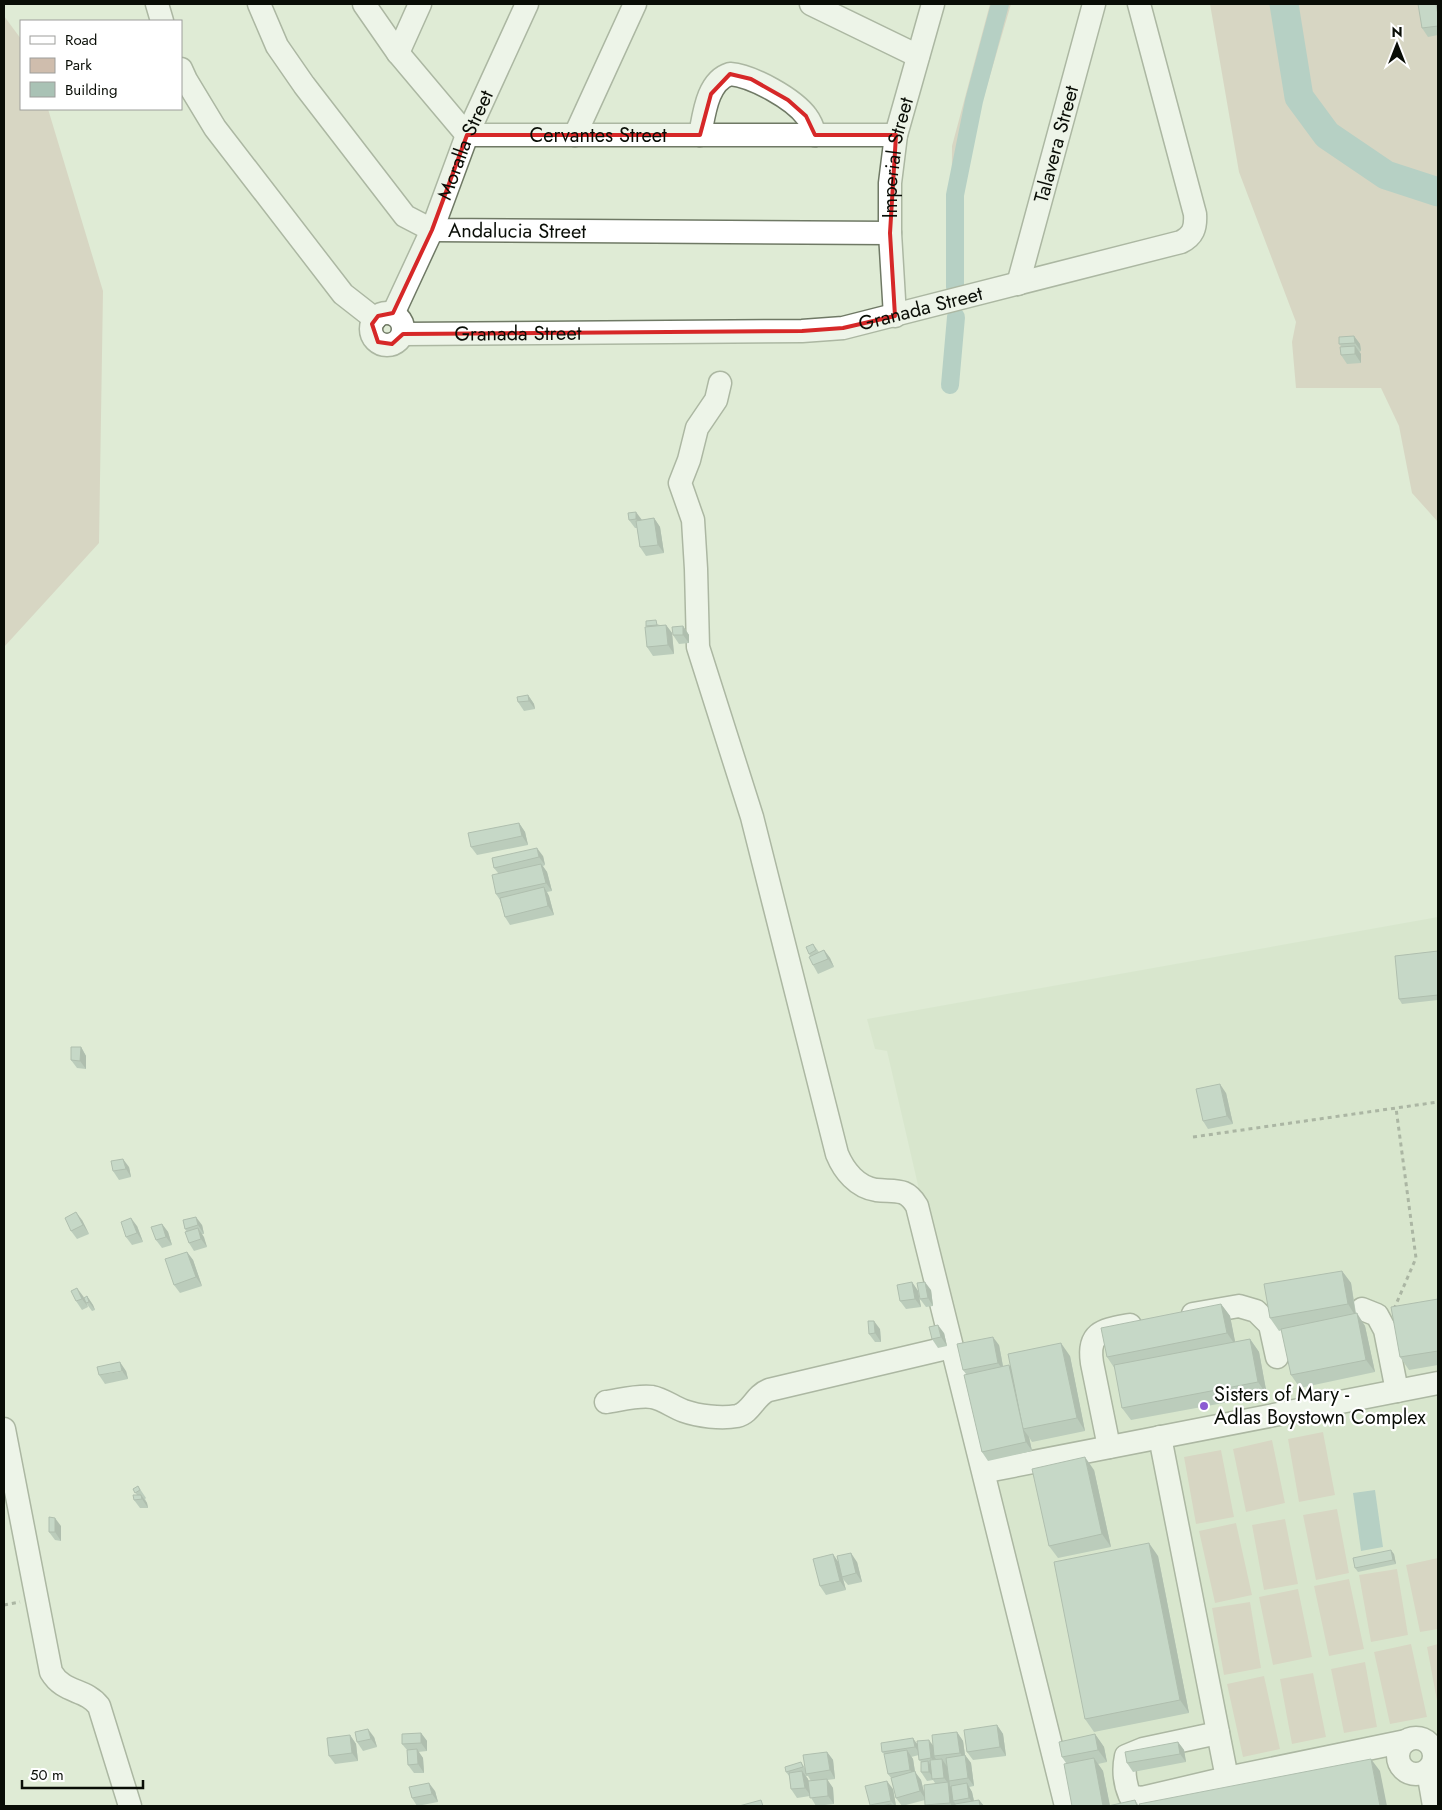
<svg xmlns="http://www.w3.org/2000/svg" width="1442" height="1810" font-family="Jost,sans-serif">
	<style>
		.built { fill: #d1e1c4 }
		.green { fill: #cfbdad }
		.water { fill: #86afb0 }
		.lines { fill: none; stroke-linecap: round; stroke-linejoin: round }
		.canal { stroke: #86afb0; stroke-width: 18 }
		.river { stroke: #86afb0; stroke-width: 29 }
		.minor-casing { stroke: #6f7965; stroke-width: 25 }
		.path { stroke: #6d7567; stroke-width: 3; stroke-dasharray: 4 4; stroke-linecap: butt }
		.minor { stroke: #fff; stroke-width: 22 }
		.wall { fill: #91a79c; fill-rule: evenodd }
		.shaded-wall { fill: #76887f }
		.building { fill: #a9c2b5; stroke: #76887f }
		.marked { fill: none; stroke: #d62828; stroke-width: 4; stroke-linejoin: round }
		.poi-dot { fill: #8b5ad2; stroke: #fff; stroke-width: 2 }
		.labels { text-anchor: middle; dominant-baseline: central; stroke-width: 4.5; stroke-linejoin: round; paint-order: stroke }
		.street-label { font-size: 20px; fill: #090d06; stroke: #fff }
		.poi-label { font-size: 20px; fill: #090d06; stroke: #fff; text-anchor: start }
	</style>
	<rect width="100%" height="100%" fill="#dfebd5"/>
	<!-- built -->
	<polygon class="built" points="1438,917 1438,1806 1069,1806 954,1341 887,1051 875,1049 867,1019"/>
	<!-- green -->
	<g class="green">
		<polygon points="990,4 1011,4 982,103 959,197 960,285 951,288 952,146"/>
		<polygon points="1210,4 1438,4 1438,522 1412,493 1399,426 1381,388 1296,388 1292,342 1296,322 1239,172"/>
		<polygon points="4,16 21,39 21,109 48,109 103,291 99,543 4,647"/>
		<polygon points="1323,1432 1335,1495 1299,1502 1288,1439"/>
		<polygon points="1272,1440 1285,1503 1246,1512 1233,1449"/>
		<polygon points="1221,1450 1234,1517 1196,1524 1184,1457"/>
		<polygon points="1337,1509 1349,1573 1316,1580 1303,1515"/>
		<polygon points="1285,1519 1298,1584 1264,1590 1252,1525"/>
		<polygon points="1236,1523 1252,1595 1215,1603 1199,1531"/>
		<polygon points="1438,1558 1438,1629 1420,1632 1406,1565"/>
		<polygon points="1397,1569 1408,1635 1371,1642 1359,1575"/>
		<polygon points="1349,1579 1364,1649 1329,1656 1314,1586"/>
		<polygon points="1298,1589 1312,1657 1273,1665 1259,1597"/>
		<polygon points="1250,1602 1261,1668 1224,1675 1212,1608"/>
		<polygon points="1411,1644 1427,1717 1390,1724 1374,1652"/>
		<polygon points="1438,1644 1438,1706 1427,1647"/>
		<polygon points="1365,1662 1377,1727 1344,1733 1331,1669"/>
		<polygon points="1313,1673 1326,1737 1292,1744 1280,1679"/>
		<polygon points="1264,1676 1280,1749 1243,1757 1227,1684"/>
	</g>
	<!-- water -->
	<polygon class="water" points="1375,1490 1383,1547 1361,1551 1353,1493"/>
	<g class="lines">
		<!-- canal -->
		<g class="canal">
			<polyline points="955,287 955,195 974,101 1000,4"/>
			<polyline points="950,385 956,317"/>
		</g>
		<!-- river -->
		<polyline class="river" points="1284,4 1299,97 1327,135 1386,175 1438,192"/>
		<defs>
			<g id="minor">
				<polyline points="157,4 162,21"/>
				<path id="s1" d="M 259,4 L 277,46 L 304,85 L 405,216 L 432,230 L 890,233"/>
				<path id="s2" d="M 364,4 L 398,53 L 467,135 L 896,135"/>
				<polyline points="811,4 918,56"/>
				<polyline points="398,53 420,4"/>
				<polyline points="181,69 186,80 215,128 343,294 375,319"/>
				<polyline points="575,135 635,4"/>
				<path d="M 700,135 C 704,115 707,81 730,74 C 753,76 794,99 807,117 C 811,122 813,128 815,135"/>
				<path id="s3" d="M 1018,284 L 1094,4"/>
				<circle cx="387" cy="329" r="16"/>
				<path id="s4" d="M 393,314 L 432,230 L 467,135 L 527,4"/>
				<path id="s5" d="M 895,316 L 890,233 L 890,183 L 896,135 L 933,4"/>
				<path id="s6" d="M 403,334 L 802,331 L 843,328 L 1181,242 C 1193,236 1196,228 1195,214 L 1139,4"/>
				<path d="M 720,383 L 716,400 L 697,428 L 689,460 L 680,483 L 693,520 L 696,569 L 698,647 L 752,817 L 837,1154 C 844,1171 857,1187 876,1190 C 895,1192 906,1187 917,1206 L 1066,1806"/>
				<polyline points="1362,1309 1377,1315 1385,1330 1397,1391"/>
				<polyline points="1193,1314 1239,1306 1256,1311 1270,1325 1277,1357"/>
				<path d="M 606,1402 C 620,1400 638,1395 652,1397 C 663,1399 673,1407 684,1411 C 698,1416 721,1419 737,1416 C 751,1413 755,1395 769,1390 L 951,1347"/>
				<path d="M 4,1429 L 51,1672 C 64,1694 85,1688 99,1706 L 130,1806"/>
				<polyline points="1160,1437 1227,1778"/>
				<path d="M 1109,1447 L 1092,1363 C 1087,1331 1104,1330 1130,1325"/>
				<polyline points="987,1471 1438,1383"/>
				<path d="M 1218,1733 L 1143,1749 L 1126,1756 C 1123,1770 1124,1782 1130,1796 L 1142,1798 L 1227,1778 L 1406,1741"/>
				<circle cx="1416" cy="1756" r="18"/>
				<polyline points="1428,1771 1434,1806"/>
			</g>
		</defs>
		<!-- minor casing -->
		<use href="#minor" class="minor-casing"/>
		<!-- path -->
		<g class="path">
			<polyline points="1193,1137 1438,1102"/>
			<polyline points="1394,1309 1416,1258 1396,1108"/>
			<polyline points="4,1605 20,1602"/>
		</g>
		<!-- minor -->
		<use href="#minor" class="minor"/>
	</g>
	<!-- wall -->
	<g class="wall">
		<polygon points="1438,4 1438,35 1428,37 1422,28"/>
		<polygon points="1354,336 1360,344 1361,351 1359,352 1361,354 1361,363 1347,364 1341,355 1341,346 1339,344"/>
		<polygon points="628,513 641,520 654,518 660,527 664,553 646,556 640,547 637,528 635,528 629,520"/>
		<polygon points="646,621 660,625 666,625 672,633 674,654 653,656 647,647 647,627 646,626"/>
		<polygon points="683,626 689,635 689,643 679,644 673,635"/>
		<polygon points="528,695 534,704 535,709 524,711 518,702"/>
		<polygon points="519,823 525,832 528,845 477,855 471,847"/>
		<polygon points="543,856 545,865 543,866 547,872 552,891 547,892 549,896 554,915 510,925 505,917 500,900 496,894 498,873 494,868 492,858"/>
		<polygon points="813,944 819,952 824,950 830,958 834,967 818,974 813,965 810,956 809,954"/>
		<polygon points="1438,951 1438,1000 1402,1004 1399,999"/>
		<polygon points="81,1047 86,1056 86,1069 77,1068 71,1060"/>
		<polygon points="1226,1093 1233,1124 1208,1129 1203,1121"/>
		<polygon points="129,1167 131,1177 119,1180 113,1171"/>
		<polygon points="82,1220 89,1234 77,1239 71,1231"/>
		<polygon points="183,1220 202,1225 204,1234 202,1234 207,1247 194,1251 189,1243 187,1232 185,1229"/>
		<polygon points="162,1224 168,1232 172,1245 162,1248 156,1240"/>
		<polygon points="137,1226 143,1242 132,1245 126,1237"/>
		<polygon points="187,1252 193,1260 202,1286 180,1293 174,1285"/>
		<polygon points="1342,1271 1351,1283 1356,1313 1365,1326 1375,1372 1300,1388 1291,1375 1282,1330 1279,1331 1270,1318"/>
		<polygon points="912,1282 918,1291 921,1307 906,1309 900,1301"/>
		<polygon points="931,1290 933,1306 926,1307 920,1299"/>
		<polygon points="83,1296 88,1307 82,1310 76,1301"/>
		<polygon points="87,1296 93,1305 95,1310 92,1311 86,1303"/>
		<polygon points="1438,1299 1438,1365 1409,1370 1400,1357"/>
		<polygon points="1221,1304 1230,1316 1235,1342 1250,1339 1259,1352 1267,1395 1131,1420 1122,1408 1115,1369 1107,1357"/>
		<polygon points="880,1329 881,1342 875,1342 869,1334"/>
		<polygon points="944,1333 947,1346 938,1348 932,1339"/>
		<polygon points="999,1345 1003,1366 1011,1368 1070,1356 1085,1431 1032,1442 1029,1437 1032,1451 988,1461 982,1452 966,1374 963,1370"/>
		<polygon points="126,1371 128,1379 105,1384 99,1375"/>
		<polygon points="1094,1470 1111,1547 1058,1558 1049,1546"/>
		<polygon points="138,1486 146,1498 145,1499 147,1503 148,1508 140,1508 134,1500 137,1495 133,1489"/>
		<polygon points="61,1526 61,1541 55,1540 49,1532"/>
		<polygon points="1394,1554 1396,1564 1358,1572 1355,1568"/>
		<polygon points="1158,1556 1189,1713 1094,1732 1085,1719"/>
		<polygon points="838,1561 857,1562 862,1582 848,1585 843,1579 846,1590 826,1595 820,1586"/>
		<polygon points="997,1725 1003,1734 1006,1756 973,1760 967,1752"/>
		<path d="M 957,1732 L 963,1741 L 965,1755 L 971,1763 L 974,1786 L 969,1787 L 972,1792 L 974,1801 L 979,1800 L 984,1806 L 955,1806 L 955,1803 L 955,1806 L 926,1806 L 925,1800 L 906,1805 L 908,1805 L 909,1806 L 902,1806 L 896,1798 L 891,1778 L 888,1774 L 885,1755 L 882,1752 L 917,1743 L 933,1745 ZM 919,1755 L 919,1760 L 921,1762 L 921,1772 L 927,1781 L 933,1780 L 935,1783 L 924,1793 L 921,1780 L 915,1772 L 913,1759 L 911,1757 Z"/>
		<polygon points="421,1733 427,1741 427,1751 418,1752 423,1758 424,1773 414,1773 408,1765 407,1750 402,1744"/>
		<polygon points="1095,1734 1104,1747 1107,1762 1098,1764 1103,1771 1110,1806 1135,1800 1139,1806 1072,1806 1066,1763 1062,1757"/>
		<polygon points="350,1735 356,1744 358,1761 335,1764 329,1756"/>
		<polygon points="374,1737 377,1747 363,1751 357,1742"/>
		<polygon points="1178,1742 1184,1750 1186,1762 1133,1772 1127,1763"/>
		<path d="M 827,1752 L 833,1760 L 835,1779 L 827,1780 L 833,1788 L 834,1804 L 816,1806 L 810,1796 L 797,1798 L 791,1789 L 790,1777 L 786,1772 L 801,1762 L 805,1768 ZM 806,1776 L 808,1776 L 811,1781 L 809,1781 Z"/>
		<polygon points="893,1789 896,1806 870,1806 870,1805"/>
		<polygon points="435,1791 438,1802 417,1806 412,1798"/>
	</g>
	<!-- shaded-wall -->
	<g class="shaded-wall">
		<polygon points="1436,4 1438,4 1438,15"/>
		<polygon points="1354,336 1360,344 1361,351 1355,343"/>
		<polygon points="1355,346 1361,354 1361,363 1355,354"/>
		<polygon points="636,512 642,520 642,527 636,519"/>
		<polygon points="654,518 660,527 664,553 658,545"/>
		<polygon points="666,625 672,633 674,654 668,645"/>
		<polygon points="683,626 689,635 689,643 683,635"/>
		<polygon points="528,695 534,704 535,709 529,701"/>
		<polygon points="519,823 525,832 528,845 522,836"/>
		<polygon points="537,848 543,856 545,865 539,857"/>
		<polygon points="541,864 547,872 552,891 546,883"/>
		<polygon points="544,887 549,896 554,915 548,906"/>
		<polygon points="824,950 830,958 834,967 828,959"/>
		<polygon points="81,1047 86,1056 86,1069 80,1061"/>
		<polygon points="1220,1084 1226,1093 1233,1124 1227,1116"/>
		<polygon points="123,1159 129,1167 131,1177 126,1169"/>
		<polygon points="76,1212 82,1220 89,1234 83,1225"/>
		<polygon points="196,1217 202,1225 204,1234 198,1225"/>
		<polygon points="131,1218 137,1226 143,1242 137,1233"/>
		<polygon points="162,1224 168,1232 172,1245 166,1237"/>
		<polygon points="198,1228 204,1237 207,1247 201,1239"/>
		<polygon points="187,1252 193,1260 202,1286 196,1277"/>
		<polygon points="1342,1271 1351,1283 1356,1317 1348,1304"/>
		<polygon points="912,1282 918,1291 921,1307 915,1299"/>
		<polygon points="925,1282 931,1290 933,1306 928,1298"/>
		<polygon points="77,1288 83,1296 88,1307 82,1299"/>
		<polygon points="87,1296 93,1305 95,1310 89,1302"/>
		<polygon points="1221,1304 1230,1316 1236,1346 1227,1333"/>
		<polygon points="1357,1313 1365,1326 1375,1372 1366,1360"/>
		<polygon points="874,1321 880,1329 881,1342 875,1333"/>
		<polygon points="938,1325 944,1333 947,1346 941,1337"/>
		<polygon points="993,1337 999,1345 1004,1372 998,1363"/>
		<polygon points="1250,1339 1259,1352 1267,1395 1258,1382"/>
		<polygon points="1061,1343 1070,1356 1085,1431 1077,1418"/>
		<polygon points="120,1362 126,1371 128,1379 122,1371"/>
		<polygon points="1009,1365 1015,1373 1023,1429 1029,1437 1032,1451 1026,1442"/>
		<polygon points="1085,1457 1094,1470 1111,1547 1102,1534"/>
		<polygon points="141,1495 147,1503 148,1508 142,1499"/>
		<polygon points="55,1518 61,1526 61,1541 55,1532"/>
		<polygon points="1149,1543 1158,1556 1189,1713 1180,1700"/>
		<polygon points="1391,1550 1394,1554 1396,1564 1393,1560"/>
		<polygon points="851,1553 857,1562 862,1582 856,1573"/>
		<polygon points="833,1554 839,1563 842,1577 843,1579 846,1590 840,1581"/>
		<polygon points="997,1725 1003,1734 1006,1756 1000,1747"/>
		<polygon points="368,1729 374,1737 377,1747 371,1739"/>
		<polygon points="957,1732 963,1741 965,1755 971,1763 974,1786 968,1778 966,1761 960,1753"/>
		<polygon points="421,1733 427,1741 427,1751 421,1743"/>
		<polygon points="1095,1734 1104,1747 1107,1762 1098,1750"/>
		<polygon points="350,1735 356,1744 358,1761 352,1753"/>
		<polygon points="913,1738 919,1747 921,1755 915,1747"/>
		<polygon points="929,1740 935,1748 934,1756 936,1759 937,1766 931,1758"/>
		<polygon points="1178,1742 1184,1750 1186,1762 1180,1754"/>
		<polygon points="417,1749 423,1758 424,1773 418,1764"/>
		<polygon points="907,1750 913,1759 915,1772 921,1780 926,1800 920,1791 916,1778 910,1770"/>
		<polygon points="827,1752 833,1760 835,1779 830,1770"/>
		<polygon points="1094,1758 1103,1771 1110,1806 1103,1806"/>
		<polygon points="942,1759 948,1768 950,1786 954,1791 953,1801 955,1803 955,1806 952,1806 950,1803 948,1783 944,1778"/>
		<polygon points="1371,1759 1380,1771 1387,1806 1380,1806"/>
		<polygon points="928,1761 933,1770 935,1780 929,1772"/>
		<polygon points="802,1771 808,1779 811,1796 805,1788"/>
		<polygon points="827,1779 833,1788 834,1804 828,1796"/>
		<polygon points="887,1781 893,1789 896,1806 895,1806 891,1801"/>
		<polygon points="429,1783 435,1791 438,1802 432,1794"/>
		<polygon points="967,1783 972,1792 975,1806 969,1798"/>
		<polygon points="979,1800 984,1806 980,1806"/>
	</g>
	<!-- building -->
	<g class="building">
		<polygon points="1418,4 1436,4 1438,15 1438,26 1422,28"/>
		<polygon points="1354,336 1355,343 1339,344 1339,337"/>
		<polygon points="1355,346 1355,354 1341,355 1340,347"/>
		<polygon points="636,512 636,519 629,520 628,513"/>
		<polygon points="654,518 658,545 640,547 636,521"/>
		<polygon points="656,620 657,625 646,626 646,621"/>
		<polygon points="666,625 668,645 647,647 645,627"/>
		<polygon points="683,626 683,635 673,635 672,627"/>
		<polygon points="528,695 529,701 518,702 517,697"/>
		<polygon points="519,823 522,836 471,847 468,833"/>
		<polygon points="537,848 539,857 494,868 492,858"/>
		<polygon points="541,864 546,883 496,894 492,875"/>
		<polygon points="544,887 548,906 505,917 500,898"/>
		<polygon points="813,944 816,950 809,954 806,947"/>
		<polygon points="824,950 828,959 813,965 809,957"/>
		<polygon points="1438,951 1438,995 1399,999 1395,956"/>
		<polygon points="71,1047 81,1047 80,1061 71,1060"/>
		<polygon points="1220,1084 1227,1116 1203,1121 1196,1089"/>
		<polygon points="123,1159 126,1169 113,1171 111,1161"/>
		<polygon points="76,1212 83,1225 71,1231 65,1218"/>
		<polygon points="196,1217 198,1225 185,1229 183,1220"/>
		<polygon points="131,1218 137,1233 126,1237 121,1222"/>
		<polygon points="162,1224 166,1237 156,1240 151,1227"/>
		<polygon points="198,1228 201,1239 189,1243 185,1232"/>
		<polygon points="187,1252 196,1277 174,1285 165,1259"/>
		<polygon points="1342,1271 1348,1304 1270,1318 1264,1284"/>
		<polygon points="912,1282 915,1299 900,1301 897,1285"/>
		<polygon points="925,1282 928,1298 920,1299 917,1283"/>
		<polygon points="77,1288 82,1299 76,1301 71,1291"/>
		<polygon points="87,1296 89,1302 86,1303 84,1298"/>
		<polygon points="1438,1299 1438,1351 1400,1357 1391,1307"/>
		<polygon points="1221,1304 1227,1333 1107,1357 1101,1328"/>
		<polygon points="1357,1313 1366,1360 1291,1375 1281,1329"/>
		<polygon points="868,1321 874,1321 875,1333 869,1334"/>
		<polygon points="938,1325 941,1337 932,1339 929,1327"/>
		<polygon points="993,1337 998,1363 963,1370 957,1344"/>
		<polygon points="1250,1339 1258,1382 1122,1408 1114,1365"/>
		<polygon points="1061,1343 1077,1418 1023,1429 1008,1354"/>
		<polygon points="120,1362 122,1371 99,1375 97,1367"/>
		<polygon points="1009,1365 1026,1442 982,1452 964,1375"/>
		<polygon points="1085,1457 1102,1534 1049,1546 1032,1469"/>
		<polygon points="138,1486 140,1490 135,1493 133,1489"/>
		<polygon points="133,1495 141,1495 142,1499 134,1500"/>
		<polygon points="49,1517 55,1518 55,1532 49,1532"/>
		<polygon points="1149,1543 1180,1700 1085,1719 1054,1562"/>
		<polygon points="1391,1550 1393,1560 1355,1568 1353,1558"/>
		<polygon points="851,1553 856,1573 842,1577 837,1556"/>
		<polygon points="833,1554 840,1581 820,1586 813,1559"/>
		<polygon points="997,1725 1000,1747 967,1752 964,1730"/>
		<polygon points="368,1729 371,1739 357,1742 355,1732"/>
		<polygon points="957,1732 960,1753 934,1756 932,1735"/>
		<polygon points="421,1733 421,1743 402,1744 402,1734"/>
		<polygon points="1095,1734 1098,1750 1062,1757 1059,1742"/>
		<polygon points="350,1735 352,1753 329,1756 327,1738"/>
		<polygon points="913,1738 915,1747 882,1752 881,1743"/>
		<polygon points="929,1740 931,1758 919,1760 917,1741"/>
		<polygon points="1178,1742 1180,1754 1127,1763 1125,1752"/>
		<polygon points="417,1749 418,1764 408,1765 407,1750"/>
		<polygon points="907,1750 910,1770 888,1774 884,1754"/>
		<polygon points="827,1752 830,1770 806,1774 803,1755"/>
		<polygon points="965,1755 968,1778 949,1781 946,1758"/>
		<polygon points="1094,1758 1103,1806 1072,1806 1064,1764"/>
		<polygon points="942,1759 944,1778 932,1779 930,1760"/>
		<polygon points="1371,1759 1380,1806 1140,1806 1139,1804"/>
		<polygon points="928,1761 929,1772 921,1772 921,1762"/>
		<polygon points="801,1762 803,1767 786,1772 785,1767"/>
		<polygon points="802,1771 805,1788 791,1789 789,1773"/>
		<polygon points="915,1771 920,1791 896,1798 891,1778"/>
		<polygon points="827,1779 828,1796 810,1798 808,1781"/>
		<polygon points="887,1781 891,1801 870,1805 865,1786"/>
		<polygon points="948,1782 950,1803 925,1805 924,1785"/>
		<polygon points="429,1783 432,1794 412,1798 409,1787"/>
		<polygon points="967,1783 969,1798 953,1801 951,1786"/>
		<polygon points="761,1800 763,1806 739,1806"/>
		<polygon points="979,1800 980,1806 955,1806 955,1804"/>
		<polygon points="1135,1800 1137,1806 1108,1806"/>
		<polygon points="891,1804 891,1806 881,1806"/>
	</g>
	<!-- marked area -->
	<path d="M0 0H1442V1810H0ZM 730,74 L 751,79 L 788,100 L 806,116 L 815,135 L 896,135 L 890,233 L 895,316 L 843,328 L 802,331 L 403,334 L 392,344 L 378,342 L 372,324 L 378,316 L 393,313 L 432,230 L 467,135 L 700,135 L 711,94 Z" fill="#dfebd5" fill-opacity=".55" fill-rule="evenodd"/>
	<path class="marked" d="M 730,74 L 751,79 L 788,100 L 806,116 L 815,135 L 896,135 L 890,233 L 895,316 L 843,328 L 802,331 L 403,334 L 392,344 L 378,342 L 372,324 L 378,316 L 393,313 L 432,230 L 467,135 L 700,135 L 711,94 Z"/>
	<!-- markers -->
	<circle class="poi-dot" cx="1204" cy="1406" r="5"/>
	<g class="labels">
		<!-- street labels -->
		<g class="street-label">
			<text stroke="none"><textPath href="#s2" startOffset="298">Cervantes Street</textPath></text>
			<text stroke="none"><textPath href="#s3" startOffset="145">Talavera Street</textPath></text>
			<text stroke="none"><textPath href="#s4" startOffset="184">Moralla Street</textPath></text>
			<text stroke="none"><textPath href="#s5" startOffset="159">Imperial Street</textPath></text>
			<text stroke="none"><textPath href="#s1" startOffset="374">Andalucia Street</textPath></text>
			<text stroke="none"><textPath href="#s6" startOffset="520">Granada Street</textPath></text>
			<text stroke="none"><textPath href="#s6" startOffset="115">Granada Street</textPath></text>
		</g>
		<!-- poi labels -->
		<g class="poi-label">
			<text x="1214" y="1394">Sisters of Mary -<tspan x="1214" dy="23">Adlas Boystown Complex</tspan></text>
		</g>
	</g>
	<!-- border -->
	<rect width="1442" height="1810" fill="none" stroke="#090d06" stroke-width="10"/>
	<!-- legend -->
	<rect x="20" y="20" width="162" height="90" fill="#ffffff" stroke="#9d9e9b"/>
	<rect x="30" y="36" width="25" height="8" fill="#ffffff" stroke="#9d9e9b"/>
	<text x="65" y="45" font-size="15" fill="#090d06">Road</text>
	<rect x="30" y="58" width="25" height="15" fill="#cfbdad" stroke="#9d9e9b"/>
	<text x="65" y="70" font-size="15" fill="#090d06">Park</text>
	<rect x="30" y="82" width="25" height="15" fill="#a9c2b5" stroke="#9d9e9b"/>
	<text x="65" y="95" font-size="15" fill="#090d06">Building</text>
	<!-- north arrow -->
	<g transform="translate(1397 45)" stroke="#ffffff" stroke-width="4" paint-order="stroke">
	<path d="M0-4L9 19L0 12L-9 19Z" fill="#090d06"/>
	<text y="-8" font-size="14" font-weight="bold" text-anchor="middle" fill="#090d06">N</text>
	</g>
	<!-- scale -->
	<path d="M22 1780v8h121v-8" fill="none" stroke="#090d06" stroke-width="2.5"/>
	<text x="30" y="1780" font-size="15" fill="#090d06" stroke="#ffffff" stroke-width="4" paint-order="stroke">50 m</text>
</svg>
